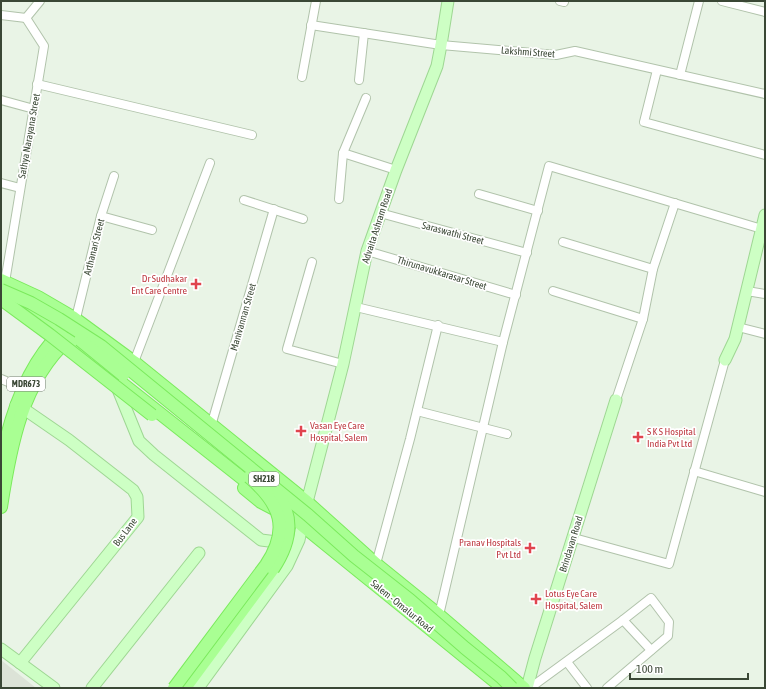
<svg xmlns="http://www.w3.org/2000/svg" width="766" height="689" font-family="'Asap Condensed',sans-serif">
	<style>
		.industrial { fill: #dce3d7 }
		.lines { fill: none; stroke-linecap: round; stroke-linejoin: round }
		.street-casing { stroke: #b1c3ab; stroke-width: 10 }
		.secondary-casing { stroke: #9ed793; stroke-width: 13 }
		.primary-casing { stroke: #7bea5d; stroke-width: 14 }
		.street { stroke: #fff; stroke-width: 8 }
		.secondary { stroke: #cdffc4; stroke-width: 11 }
		.primary { stroke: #a9ff93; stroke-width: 12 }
		.primary-bridge-casing { stroke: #7bea5d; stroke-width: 14; stroke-linecap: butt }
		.primary-bridge { stroke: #a9ff93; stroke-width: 12 }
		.health-dot { fill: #e0444e; stroke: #fff; stroke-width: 1.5 }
		.labels { text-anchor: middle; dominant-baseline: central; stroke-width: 3.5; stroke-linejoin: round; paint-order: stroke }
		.shield { fill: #fff; stroke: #757e72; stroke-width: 1 }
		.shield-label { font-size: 9px; font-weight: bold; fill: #3a4735 }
		.street-label { font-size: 10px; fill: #3a4735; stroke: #fff }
		.health-label { font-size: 10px; fill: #be3a42; stroke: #fff; text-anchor: start }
	</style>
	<rect width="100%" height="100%" fill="#e9f4e6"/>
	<!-- industrial -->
	<polygon class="industrial" points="1,660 36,688 1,688"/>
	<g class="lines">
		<defs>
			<g id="street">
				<polyline points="560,1 564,2"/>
				<polyline points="722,1 765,12"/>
				<polyline points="1,15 26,18"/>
				<polyline points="311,25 441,45 556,55 575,51 765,94"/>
				<polyline points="657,70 644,122 765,155"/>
				<polyline points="680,75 699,1"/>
				<polyline points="302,77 316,1"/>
				<polyline points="359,80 364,33"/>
				<polyline points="37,84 252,135"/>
				<polyline points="1,100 34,109"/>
				<polyline points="343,153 396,170"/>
				<polyline points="1,183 20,188"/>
				<polyline points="479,194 538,211"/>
				<polyline points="339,199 343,153 366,98"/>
				<polyline points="244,200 303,219"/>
				<polyline points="380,213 527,253"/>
				<polyline points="101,216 152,230"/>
				<polyline points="563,242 653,269"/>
				<polyline points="367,251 516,295"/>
				<polyline points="312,262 287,349 343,364"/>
				<polyline points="5,282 44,46 26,18 40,1"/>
				<polyline points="553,291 643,319"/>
				<polyline points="747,291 765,294"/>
				<polyline points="356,307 503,342"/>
				<polyline points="74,318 77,314 101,216 114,176"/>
				<polyline points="738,327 765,334"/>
				<polyline points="134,362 210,163"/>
				<polyline points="1,379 23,388"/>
				<polyline points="616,400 643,319 653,269 675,203"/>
				<polyline points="417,411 507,434"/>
				<polyline points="211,426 274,209"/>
				<polyline points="694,471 765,492"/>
				<polyline points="574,538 669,564 725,360"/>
				<polyline points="376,564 410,439 438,325"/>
				<polyline points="439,615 503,342 549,166 762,229"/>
				<polyline points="567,662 587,688"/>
				<polyline points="530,688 623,620 651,650"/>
				<polyline points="607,688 668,636 669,622 651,598 623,620"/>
			</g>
			<g id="secondary">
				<polyline points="725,360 735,339 765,215"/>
				<polyline points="117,387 139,441 154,455 261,540 285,543"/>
				<polyline points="16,405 24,409 69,440 133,490 137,497 138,517 20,663"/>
				<polyline points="1,649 54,688"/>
				<polyline points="92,688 199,553"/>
				<polyline points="198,688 287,566 299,540 307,502 343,364 367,251 396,170 437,66 441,45 448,1"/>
				<polyline points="527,688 535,658 616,400"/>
			</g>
			<g id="primary">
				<polyline points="1,280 38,297 74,318 134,362 307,502 376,564 439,615 524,688"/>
				<polyline points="10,299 56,325"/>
				<polyline points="49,328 67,340 257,490"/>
				<path d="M 1,462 C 10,416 26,366 61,332"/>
				<polyline points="244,488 261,502 280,512"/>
				<path d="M 1,507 C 10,448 22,380 69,339"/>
				<polyline points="281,508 503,688"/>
				<polyline points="185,688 273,569"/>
			</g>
		</defs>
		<!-- street casing -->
		<use href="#street" class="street-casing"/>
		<!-- secondary casing -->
		<use href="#secondary" class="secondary-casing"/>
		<!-- primary casing -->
		<use href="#primary" class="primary-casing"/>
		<!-- street -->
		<use href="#street" class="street"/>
		<!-- secondary -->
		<use href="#secondary" class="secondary"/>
		<!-- primary -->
		<use href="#primary" class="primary"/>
		<defs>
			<g id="primary-bridge">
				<polyline points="1,290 31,303 59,319 101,346 308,515 354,556 410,600 465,648 501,677 512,688"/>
				<polyline points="1,299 50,335 152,415"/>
				<polyline points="80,340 123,375"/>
				<path d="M 273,569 C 289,545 296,519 277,494"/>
				<path d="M 174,688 L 266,565 C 290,529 281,504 249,477"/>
			</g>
		</defs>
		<!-- primary-bridge casing -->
		<use href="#primary-bridge" class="primary-bridge-casing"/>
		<!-- primary-bridge -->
		<use href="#primary-bridge" class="primary-bridge"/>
	</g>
	<!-- markers -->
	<g class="health-dot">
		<path d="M194 278h4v4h4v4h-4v4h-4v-4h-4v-4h4z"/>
		<path d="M299 425h4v4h4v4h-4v4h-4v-4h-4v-4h4z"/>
		<path d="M636 431h4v4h4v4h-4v4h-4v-4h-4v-4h4z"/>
		<path d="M528 542h4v4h4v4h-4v4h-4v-4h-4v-4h4z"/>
		<path d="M534 593h4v4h4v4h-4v4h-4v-4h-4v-4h4z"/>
	</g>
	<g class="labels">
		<!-- shield labels -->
		<g class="shield">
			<rect x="7" y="377" width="38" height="14" rx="3"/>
			<rect x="249" y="472" width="30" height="14" rx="3"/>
		</g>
		<g class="shield-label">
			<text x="26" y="384">MDR673</text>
			<text x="264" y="479">SH218</text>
		</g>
		<!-- street labels -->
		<g class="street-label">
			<text transform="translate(528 52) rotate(4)">Lakshmi Street</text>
			<text transform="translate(29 136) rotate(-80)">Sathya Narayana Street</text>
			<text transform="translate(377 226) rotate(-72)">Advaita Ashram Road</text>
			<text transform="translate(453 233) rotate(15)">Saraswathi Street</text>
			<text transform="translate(94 247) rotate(-76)">Arthanari Street</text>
			<text transform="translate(442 273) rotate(17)">Thirunavukkarasar Street</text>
			<text transform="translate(243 317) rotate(-74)">Manivannan Street</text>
			<text transform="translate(125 532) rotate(-53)">Bus Lane</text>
			<text transform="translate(571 544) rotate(-73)">Brindavan Road</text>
			<text transform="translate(402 606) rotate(39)">Salem - Omalur Road</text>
		</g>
		<!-- health labels -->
		<g class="health-label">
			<text x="187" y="278" text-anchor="end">Dr Sudhakar<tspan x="187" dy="12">Ent Care Centre</tspan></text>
			<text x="310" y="425">Vasan Eye Care<tspan x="310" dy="12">Hospital, Salem</tspan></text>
			<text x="647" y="431">S K S Hospital<tspan x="647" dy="12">India Pvt Ltd</tspan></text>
			<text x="521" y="542" text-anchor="end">Pranav Hospitals<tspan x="521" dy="12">Pvt Ltd</tspan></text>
			<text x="545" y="593">Lotus Eye Care<tspan x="545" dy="12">Hospital, Salem</tspan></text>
		</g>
	</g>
	<!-- border -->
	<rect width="766" height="689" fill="none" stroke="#3a4735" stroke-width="4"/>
	<!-- scale -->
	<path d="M630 673v6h118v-6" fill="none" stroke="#3a4735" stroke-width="2"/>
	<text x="636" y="673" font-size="12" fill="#3a4735" stroke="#ffffff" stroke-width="3" paint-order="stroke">100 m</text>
</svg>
